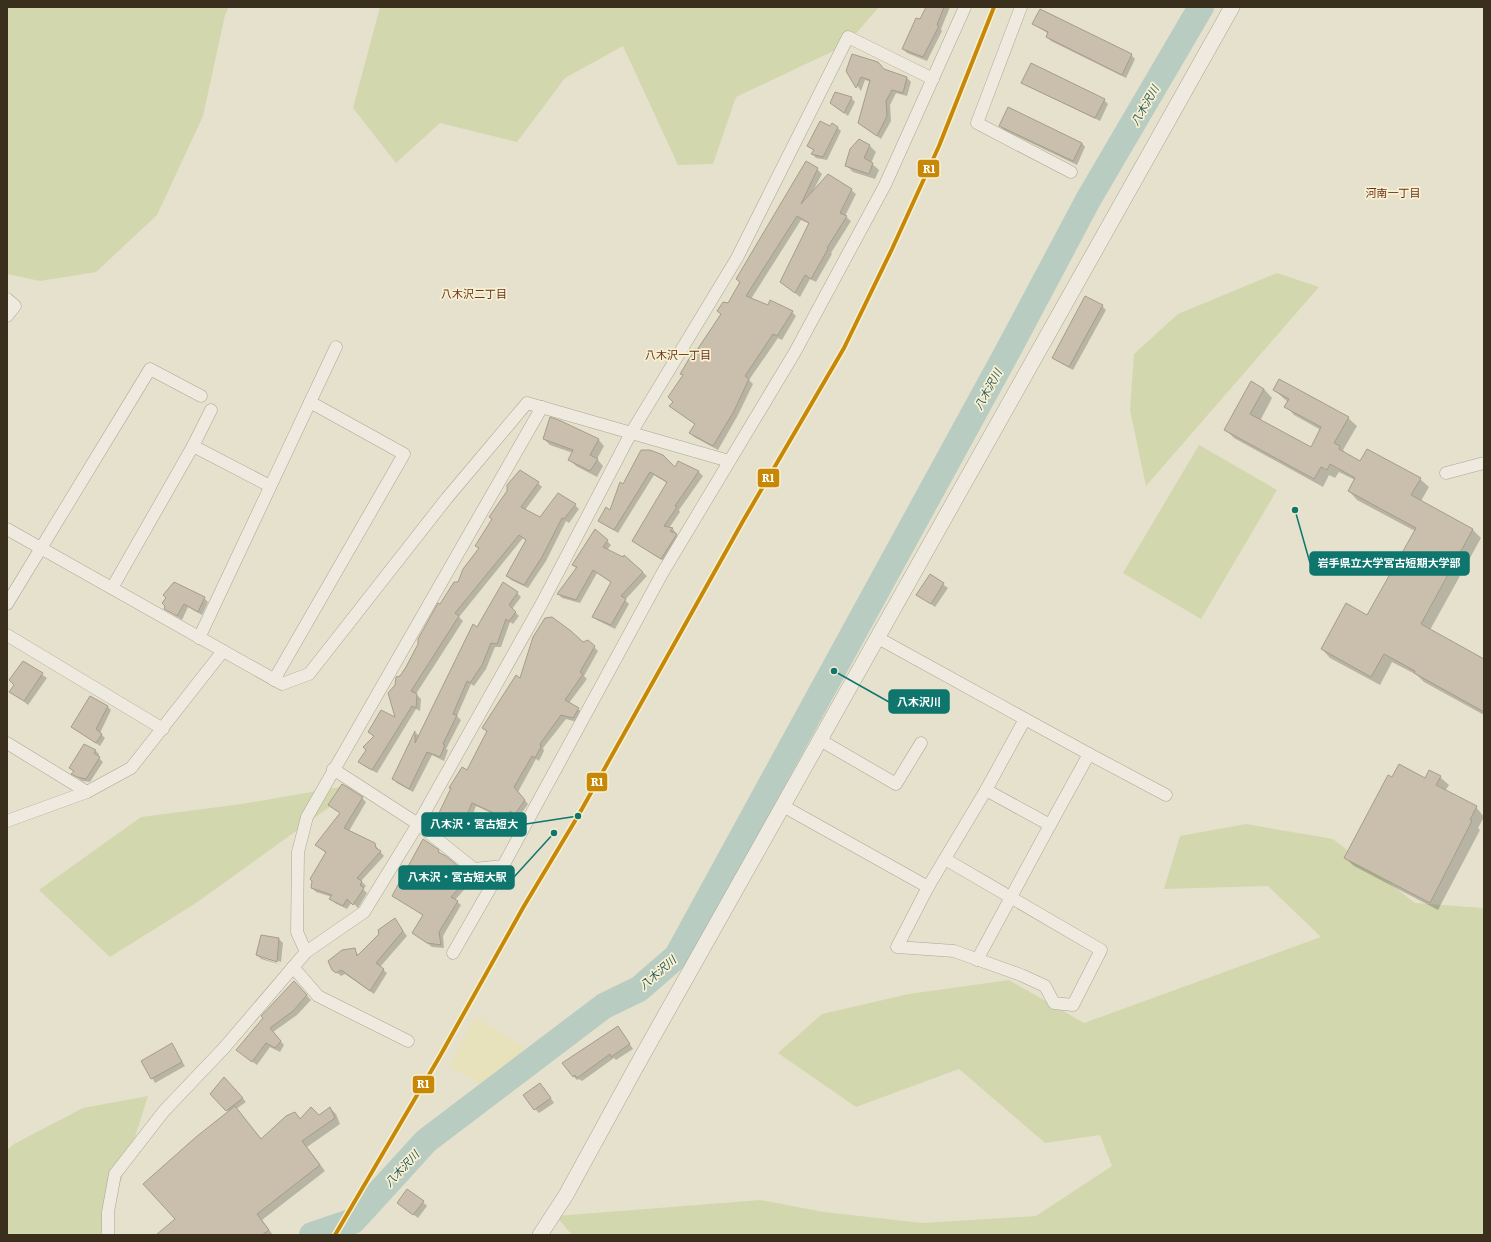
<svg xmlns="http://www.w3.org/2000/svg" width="1491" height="1242" font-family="Literata,'Noto Sans JP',serif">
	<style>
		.farmland { fill: #e7e2bc }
		.green { fill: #d3d7ae }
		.shadow { fill: #0003 }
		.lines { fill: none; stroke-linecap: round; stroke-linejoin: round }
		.river { stroke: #b8ccc2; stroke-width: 26 }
		.building { fill: #cabfad; stroke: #a69c8b }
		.minor-casing { stroke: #aba596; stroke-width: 13 }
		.tertiary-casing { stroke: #aba596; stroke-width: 16 }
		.minor { stroke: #eeeadf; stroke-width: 12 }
		.tertiary { stroke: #eeeadf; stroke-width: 15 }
		.rail-1-casing { stroke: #f7f0d2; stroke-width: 7 }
		.rail-1 { stroke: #c88807; stroke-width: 4 }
		.labels { text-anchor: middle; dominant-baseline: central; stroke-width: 3.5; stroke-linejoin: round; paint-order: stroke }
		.water-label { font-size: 11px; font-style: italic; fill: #2b5a5b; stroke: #f7f0d2 }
		.neighbourhood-label { font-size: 11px; fill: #6a321a; stroke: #f7f0d2 }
		.leader { fill: none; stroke: #0f766e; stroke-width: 1.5 }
		.callout-dot { fill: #0f766e; stroke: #f7f0d2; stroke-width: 1.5 }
		.callout { fill: #0f766e; stroke: #0f766e; stroke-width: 1.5 }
		.callout-label { font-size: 11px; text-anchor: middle; font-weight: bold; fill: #fff }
		.line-badge { stroke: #f7f0d2; stroke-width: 1.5 }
		.badge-label { font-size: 11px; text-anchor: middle; font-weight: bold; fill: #fff }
	</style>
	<rect width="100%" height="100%" fill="#e6e1cc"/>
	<!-- farmland -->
	<polygon class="farmland" points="475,1017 533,1053 488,1090 449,1066"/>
	<!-- green -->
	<g class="green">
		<polygon points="7,7 229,7 225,15 203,116 157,215 96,272 40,281 7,274"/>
		<polygon points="380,7 879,7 846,45 736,97 713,164 678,165 623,46 565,78 517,142 440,123 396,163 353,108"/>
		<polygon points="1277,273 1319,287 1146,486 1130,410 1134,354 1178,314"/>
		<polygon points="1199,445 1277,490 1201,619 1123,573"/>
		<polygon points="363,783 196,903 110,957 39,890 141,817 242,804"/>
		<polygon points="1246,824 1333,839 1415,903 1484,908 1484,1235 572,1235 556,1216 761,1200 824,1212 922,1223 1036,1216 1112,1166 1100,1135 1045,1143 959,1069 856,1107 778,1053 822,1014 909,994 1009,980 1084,1023 1321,937 1268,886 1164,889 1180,836"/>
		<polygon points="148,1096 110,1215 100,1235 7,1235 7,1150 14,1144 83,1108"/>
	</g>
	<!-- shadow -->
	<g class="shadow">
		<polygon points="927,7 950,7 941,29 942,31 927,61 907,53 903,49"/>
		<polygon points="1033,24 1131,55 1135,59 1126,78 1051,41 1047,37 1049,34"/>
		<polygon points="884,70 907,78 911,82 907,96 896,93 890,105 891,121 881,139 863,126 871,82 865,80 861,91 847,71"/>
		<polygon points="1023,82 1104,100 1108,104 1100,121 1027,86"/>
		<polygon points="851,98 855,102 848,116 831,103"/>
		<polygon points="1000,126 1082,143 1085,147 1077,165 1004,130"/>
		<polygon points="830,127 837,127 841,131 827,160 816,158 812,154 814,151 808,146"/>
		<polygon points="859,141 870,146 876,152 871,163 879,170 875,179 853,172 847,166"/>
		<polygon points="817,169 822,174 813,191 851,190 856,194 845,216 851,221 831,253 832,254 816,282 810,279 800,297 781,282 810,224 801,220 751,299 769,306 792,312 796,316 782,340 778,338 749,380 753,384 738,415 718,450 694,437 690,433 696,425 675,410 674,402 684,376 681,374"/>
		<polygon points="1102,306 1106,310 1073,370 1057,361 1053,357"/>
		<polygon points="1264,389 1272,398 1260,421 1311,448 1321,430 1294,415 1286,406 1288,402 1274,390 1348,418 1357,426 1343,450 1348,456 1361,462 1420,479 1429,487 1421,501 1473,530 1481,538 1430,630 1484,660 1484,715 1424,682 1417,675 1392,662 1380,685 1330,658 1322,649 1368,616 1415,531 1357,500 1349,491 1355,480 1339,472 1335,478 1329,475 1323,487 1234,438 1226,430"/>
		<polygon points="544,439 598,439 604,446 597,459 603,466 597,477 576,466 570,460 573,453 550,445"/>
		<polygon points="642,451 675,468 679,463 699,472 703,476 679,510 680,512 669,528 673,529 676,533 675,534 680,539 665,562 633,541 667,483 654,475 618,533 599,521 610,511"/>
		<polygon points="538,483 542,487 525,510 541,519 575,505 579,509 569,523 566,521 546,561 528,588 511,580 507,576 527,541 523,538 459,617 463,621 416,694 421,699 420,711 416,709 377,773 364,766 360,762 374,737 370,732 396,718 400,677 440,606"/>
		<polygon points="607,541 611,545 607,550 624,558 625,556 647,576 625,600 629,604 615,629 597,620 593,616 612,583 597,573 580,603 562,598 558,594 577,569 573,565"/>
		<polygon points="930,575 948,588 935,607 918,595"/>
		<polygon points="517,593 521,597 512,609 519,616 513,624 510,622 501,647 495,647 486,669 474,686 471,684 457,716 461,720 446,749 448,750 444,761 432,755 413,792 397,783 393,779 416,733 419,736 477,628"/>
		<polygon points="204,598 208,602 202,615 188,607 182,620 165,609 167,606"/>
		<polygon points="583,643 594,647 598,651 584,676 587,679 569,703 583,713 577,722 566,719 543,748 544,751 539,761 536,759 518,792 528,804 519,817 514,814 511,822 476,806 471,819 467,819 459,831 443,818 487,732 483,728 520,679"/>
		<polygon points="24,662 47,678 28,705 11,691 16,685"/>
		<polygon points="107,706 111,710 100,733 105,738 100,746 72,727"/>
		<polygon points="95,750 99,754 98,757 103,762 90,782 82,781 73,774 74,772 70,768"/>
		<polygon points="1440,777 1449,785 1445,791 1476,807 1484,817 1478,828 1480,830 1438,910 1354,866 1345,858 1392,779 1425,779"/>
		<polygon points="362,798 366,802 349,831 374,844 384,856 361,881 366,886 363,889 367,893 358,908 352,902 347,909 335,903 331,899 332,897 316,892 312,888 326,853 316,845 341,813 329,805"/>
		<polygon points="438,851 478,881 476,885 470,883 455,900 461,905 443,936 444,948 432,947 414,933 423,915 394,896"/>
		<polygon points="398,924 407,936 380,967 387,973 374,994 345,974 341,976 333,969 354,949 359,956"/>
		<polygon points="262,936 279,939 283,943 281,962 260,955 260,957 281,965 261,959 257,955"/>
		<polygon points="294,982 311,1000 297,1015 273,1032 284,1045 280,1052 270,1047 257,1065 237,1050"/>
		<polygon points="618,1027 633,1049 616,1060 614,1058 582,1081 579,1079 577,1080 573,1076"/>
		<polygon points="171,1044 185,1066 155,1083 142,1061"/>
		<polygon points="228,1082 246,1102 236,1109 262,1140 295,1113 301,1119 319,1116 330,1108 336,1114 340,1124 307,1147 325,1171 262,1220 273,1235 166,1235 177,1219 229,1112 211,1094"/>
		<polygon points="544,1088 554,1103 539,1113 535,1109"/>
		<polygon points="423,1202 427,1206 418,1218 398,1203"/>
	</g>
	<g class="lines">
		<!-- river -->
		<polyline class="river" points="312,1235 353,1221 426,1141 604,1006 639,989 677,956 1010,347 1088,200 1201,7"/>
	</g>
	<!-- building -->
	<g class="building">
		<polygon points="926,7 944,7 937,25 939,26 923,57 902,49 916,18 920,19"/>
		<polygon points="1040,9 1132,54 1122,75 1046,37 1048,32 1032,24"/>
		<polygon points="852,54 878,62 884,69 907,77 903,93 892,90 886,101 887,116 877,136 858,123 870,80 861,77 856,88 846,71"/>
		<polygon points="1031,63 1105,99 1095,118 1021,83"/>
		<polygon points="835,92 852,97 844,113 830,103"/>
		<polygon points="1008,107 1082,143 1073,161 999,126"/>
		<polygon points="820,121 830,126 832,123 838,127 823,157 811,154 814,150 807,146"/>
		<polygon points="859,139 870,145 864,158 873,163 869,174 845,166 850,149"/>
		<polygon points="806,161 818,168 801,204 828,174 852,189 840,213 847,216 827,248 828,249 811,279 805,275 795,293 780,282 809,223 797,216 746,296 768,305 770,300 793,311 777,336 773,334 745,376 749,379 734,411 713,446 689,433 695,424 669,406 673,402 668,397 683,375 680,374 695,349 697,350 721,314 717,311 723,302 728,303 740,282 736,279"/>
		<polygon points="1085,296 1103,305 1069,367 1052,358"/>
		<polygon points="1279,379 1349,417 1334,443 1340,446 1339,449 1360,461 1367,449 1421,478 1411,495 1473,529 1421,624 1484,659 1484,712 1414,673 1415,671 1384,654 1371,677 1321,649 1346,603 1367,615 1416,528 1348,491 1355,478 1330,464 1327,470 1321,467 1314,479 1224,430 1251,381 1264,389 1250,414 1311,447 1321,427 1284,407 1289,399 1273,390"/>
		<polygon points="550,417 561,421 599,439 590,455 598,459 590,471 568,460 573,450 543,439"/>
		<polygon points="641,450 650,450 663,455 675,467 678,461 699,471 675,506 677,507 664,526 673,528 670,531 677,534 661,559 632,541 667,482 650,472 614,530 598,521 606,507 610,510 620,482 623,484"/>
		<polygon points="520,470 539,482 521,507 540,517 558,493 576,504 564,519 562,518 542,557 524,585 506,576 526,540 519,535 455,613 459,616 411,691 417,694 416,708 412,706 372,770 358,762 366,750 363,747 374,736 368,732 381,710 395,717 388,693 395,685 396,677 400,676 406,667 418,644 418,639 438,603 440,604 454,582 458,582 463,569 479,548 475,546 492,519 489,517 507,491 507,485"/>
		<polygon points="595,529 608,540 603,547 623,557 624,555 643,572 621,596 626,599 611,625 592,617 611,582 593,570 576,600 557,594 577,567 572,565"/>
		<polygon points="930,574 944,583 931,604 916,595"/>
		<polygon points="174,582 205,597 198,612 184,604 177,616 164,609 165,606 162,603 166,598 163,595"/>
		<polygon points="503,582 518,592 509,605 516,612 509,621 506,619 497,644 491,643 482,665 470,683 467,681 453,714 457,715 443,744 445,745 440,757 427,752 409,789 392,779 415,731 415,743 473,624 477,627"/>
		<polygon points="552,617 571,631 583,642 588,640 595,646 580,672 583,674 565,700 579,708 573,718 561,715 540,744 541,747 535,758 532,756 514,787 525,800 515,814 510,811 507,819 472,803 467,815 463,815 455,828 438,815 451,788 449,788 462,767 467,770 487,731 482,728 516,675 520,678 533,637 545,618"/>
		<polygon points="23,661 43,673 24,701 9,692 14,685 9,680"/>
		<polygon points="90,696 108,706 96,729 102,734 96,743 71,727"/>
		<polygon points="84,744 96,750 94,753 100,757 86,779 77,777 71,774 74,771 69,768"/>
		<polygon points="1399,764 1425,778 1429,770 1441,776 1436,785 1477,806 1470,820 1472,821 1430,903 1344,858 1388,775 1392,777"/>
		<polygon points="342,784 363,797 344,828 375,843 376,848 381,851 357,878 362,881 360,885 364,888 353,905 347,899 343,906 329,899 332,895 311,888 312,881 310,879 326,852 315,845 340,813 328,805"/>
		<polygon points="423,839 439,850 438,852 446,856 469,875 475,876 472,882 466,880 451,897 458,901 439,932 441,945 427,943 412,933 423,915 392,896"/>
		<polygon points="395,918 403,931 376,963 384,969 370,991 341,970 336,973 332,970 328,961 342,950 355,948 357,956 379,934 378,930"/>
		<polygon points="261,935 279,938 277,962 256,955"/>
		<polygon points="294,981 307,995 293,1011 270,1028 281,1041 275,1048 266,1043 252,1062 236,1050 263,1018 261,1016"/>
		<polygon points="618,1026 630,1044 611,1057 610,1054 577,1078 575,1075 573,1077 562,1063"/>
		<polygon points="172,1043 182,1062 151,1079 141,1061"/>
		<polygon points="224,1077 243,1098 226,1111 210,1094"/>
		<polygon points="540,1083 551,1098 534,1110 523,1095"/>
		<polygon points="235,1106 261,1139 286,1116 295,1112 300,1119 311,1107 319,1115 330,1107 335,1118 302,1141 320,1165 257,1214 269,1230 262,1235 156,1235 175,1219 143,1184 196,1137"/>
		<polygon points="407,1189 424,1201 413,1215 397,1203"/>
	</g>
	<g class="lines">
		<defs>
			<g id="minor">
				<polyline points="1021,7 977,123 1071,172"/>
				<polyline points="7,299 15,306 7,316"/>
				<polyline points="193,446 270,486"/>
				<polyline points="1446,473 1484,463"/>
				<polyline points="7,529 282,684 309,674 447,498 527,403 729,461"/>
				<polyline points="112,588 193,446 211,410"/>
				<polyline points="7,604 150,369 201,396"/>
				<polyline points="7,635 163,729"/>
				<polyline points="199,638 336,347"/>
				<polyline points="878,638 1025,719"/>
				<polyline points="274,680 404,454 310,402"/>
				<polyline points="820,740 896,784 921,743"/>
				<polyline points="7,743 87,792"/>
				<polyline points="333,769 418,824 474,869 503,866"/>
				<polyline points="986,790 1050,825 1089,754 1166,795"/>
				<polyline points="783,806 928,887 986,790 1025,719 1089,754"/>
				<polyline points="7,821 87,792 131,768 223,651"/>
				<polyline points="928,887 897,947 954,951 1021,975 1045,986 1054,1003 1073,1005 1101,950 945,859"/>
				<polyline points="306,952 297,932 298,852 307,817 542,407"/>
				<polyline points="453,953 503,866 663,572 795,352 885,185 965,7"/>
				<polyline points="977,960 1050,825"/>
				<polyline points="293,967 318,996 408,1041"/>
				<polyline points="108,1235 108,1212 115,1174 164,1111 224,1048 306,952 364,912 418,824 542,603 631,433 737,258 848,37 933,79"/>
			</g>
			<polyline id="tertiary" points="540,1235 566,1195 636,1067 1232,7"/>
		</defs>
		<!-- minor casing -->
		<use href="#minor" class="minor-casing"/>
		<!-- tertiary casing -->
		<use href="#tertiary" class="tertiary-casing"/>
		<!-- minor -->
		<use href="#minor" class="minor"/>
		<!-- tertiary -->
		<use href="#tertiary" class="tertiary"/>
		<defs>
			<polyline id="rail-1" points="335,1235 440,1056 524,906 578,816 743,521 844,348 892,249 939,146 994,7"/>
		</defs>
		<!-- rail-1 casing -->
		<use href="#rail-1" class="rail-1-casing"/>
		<!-- rail-1 -->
		<use href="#rail-1" class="rail-1"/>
	</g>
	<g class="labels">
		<!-- water labels -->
		<g class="water-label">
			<text transform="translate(1144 105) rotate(-60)">八木沢川</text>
			<text transform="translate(987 389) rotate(-61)">八木沢川</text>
			<text transform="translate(657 972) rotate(-41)">八木沢川</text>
			<text transform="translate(401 1168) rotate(-47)">八木沢川</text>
		</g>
		<!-- neighbourhood labels -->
		<g class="neighbourhood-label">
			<text x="1393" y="192">河南一丁目</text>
			<text x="474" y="293">八木沢二丁目</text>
			<text x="678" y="354">八木沢一丁目</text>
		</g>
	</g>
	<!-- callouts -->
	<path class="leader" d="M1295 510L1310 563M834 671L889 702M578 816L526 824M554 833L514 877"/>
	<g class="callout-dot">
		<circle cx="1295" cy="510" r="4"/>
		<circle cx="834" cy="671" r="4"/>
		<circle cx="578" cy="816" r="4"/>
		<circle cx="554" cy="833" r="4"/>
	</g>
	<g class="callout">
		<rect x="1310" y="552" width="159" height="23" rx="4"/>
		<rect x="889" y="690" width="60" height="23" rx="4"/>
		<rect x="422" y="813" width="104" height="23" rx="4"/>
		<rect x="399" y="866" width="115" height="23" rx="4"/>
	</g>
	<g class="callout-label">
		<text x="1389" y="567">岩手県立大学宮古短期大学部</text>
		<text x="919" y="706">八木沢川</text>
		<text x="474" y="828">八木沢・宮古短大</text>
		<text x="457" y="881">八木沢・宮古短大駅</text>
	</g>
	<g class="line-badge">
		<rect x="917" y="159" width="23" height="19" rx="4" fill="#c88807"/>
		<rect x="757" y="468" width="23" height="20" rx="4" fill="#c88807"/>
		<rect x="586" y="772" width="22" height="20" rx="4" fill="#c88807"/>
		<rect x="412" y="1075" width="23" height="19" rx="4" fill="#c88807"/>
	</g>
	<g class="badge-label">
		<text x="929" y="173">R1</text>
		<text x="768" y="482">R1</text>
		<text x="597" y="786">R1</text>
		<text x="423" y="1088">R1</text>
	</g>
	<!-- border -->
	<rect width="1491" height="1242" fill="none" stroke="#3a2e1d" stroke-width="16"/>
</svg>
